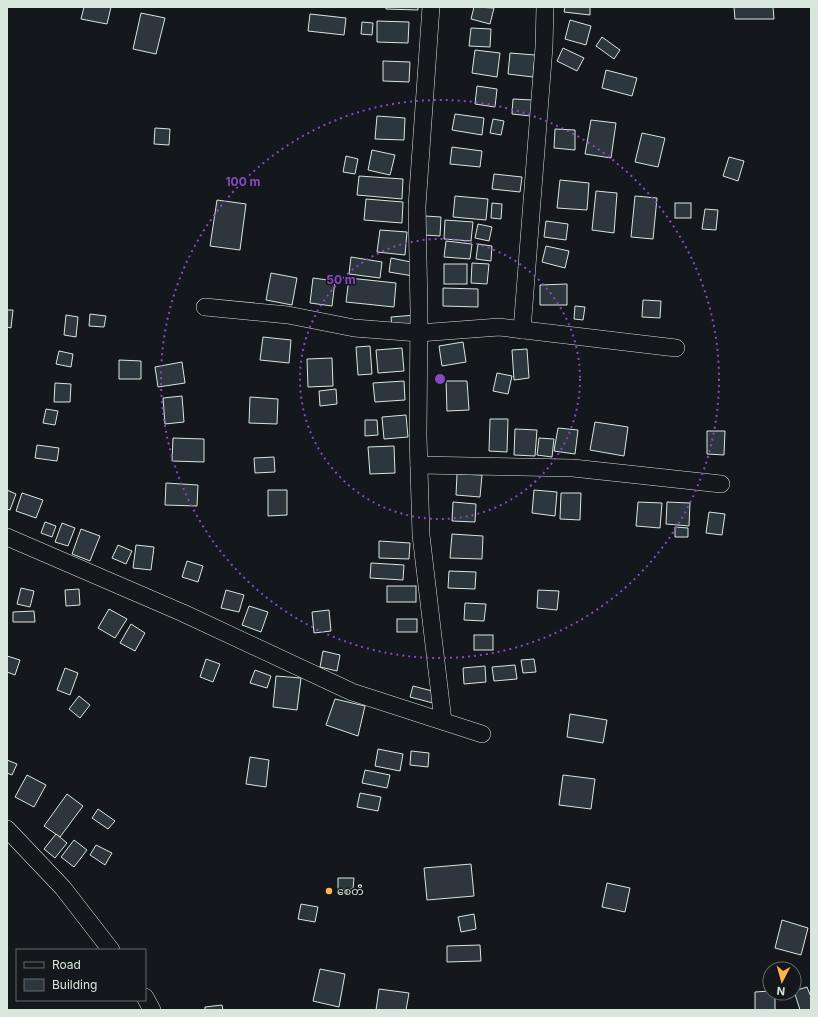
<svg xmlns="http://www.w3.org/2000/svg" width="818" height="1017" font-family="Inter,'Noto Sans Myanmar',sans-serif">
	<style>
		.building { fill: #2c363c; stroke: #d8e6dc }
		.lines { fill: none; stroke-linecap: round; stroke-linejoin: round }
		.street-casing { stroke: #d8e6dc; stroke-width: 18 }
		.street { stroke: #14181c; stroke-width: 17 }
		.ring { fill: none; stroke: #8948c3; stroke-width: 2; stroke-dasharray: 2 4 }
		.poi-dot { fill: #ffb74d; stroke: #14181c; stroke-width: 1.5 }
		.labels { text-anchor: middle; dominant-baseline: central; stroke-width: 3; stroke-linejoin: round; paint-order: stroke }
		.poi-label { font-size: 11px; fill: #d8e6dc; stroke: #14181c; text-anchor: start }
		.centre { fill: #8948c3; stroke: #14181c; stroke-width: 2 }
		.ring-label { font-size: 12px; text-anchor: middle; font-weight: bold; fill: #8948c3; stroke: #14181c; stroke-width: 3; stroke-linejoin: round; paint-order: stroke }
	</style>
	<rect width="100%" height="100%" fill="#14181c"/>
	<!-- building -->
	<g class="building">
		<polygon points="84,7 111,7 107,24 81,19"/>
		<polygon points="386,7 418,7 418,10 386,9"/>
		<polygon points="474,7 494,8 490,24 471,19"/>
		<polygon points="565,7 590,7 590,15 564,12"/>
		<polygon points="734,7 773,7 774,19 735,19"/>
		<polygon points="141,13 165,18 156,54 133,49"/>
		<polygon points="310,14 346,18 344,35 308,31"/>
		<polygon points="570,20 591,26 586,45 565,39"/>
		<polygon points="377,21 409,22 408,43 377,42"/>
		<polygon points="362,22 373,23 372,35 361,34"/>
		<polygon points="471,28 491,29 490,47 469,46"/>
		<polygon points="602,37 620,50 614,59 596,46"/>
		<polygon points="563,48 584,58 577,71 557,61"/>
		<polygon points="475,50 500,53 497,77 472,73"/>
		<polygon points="510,53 535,55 533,77 508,74"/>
		<polygon points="383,61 410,62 409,82 383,81"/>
		<polygon points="606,70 637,78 632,96 602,88"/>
		<polygon points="477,86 497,89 495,107 475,104"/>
		<polygon points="513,99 532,100 531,116 512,114"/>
		<polygon points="455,114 484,118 482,135 452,130"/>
		<polygon points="377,116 405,118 404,140 375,139"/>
		<polygon points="493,119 504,121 501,135 490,133"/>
		<polygon points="591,120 616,123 611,158 585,154"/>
		<polygon points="155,128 170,129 169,145 154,144"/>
		<polygon points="555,129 575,130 575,150 554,148"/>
		<polygon points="642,133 665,138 658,167 635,162"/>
		<polygon points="452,147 482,151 480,167 450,164"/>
		<polygon points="372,150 395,155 390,175 368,170"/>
		<polygon points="346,156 358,159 355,174 343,172"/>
		<polygon points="729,157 744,161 738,181 723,176"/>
		<polygon points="494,174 522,177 520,192 492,189"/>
		<polygon points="359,176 403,179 402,199 357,195"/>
		<polygon points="560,180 589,183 587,210 557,208"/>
		<polygon points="596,191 617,193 614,233 592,230"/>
		<polygon points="455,196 488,199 486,220 453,217"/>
		<polygon points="635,196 657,198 653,239 631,237"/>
		<polygon points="366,199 403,202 402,223 364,220"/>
		<polygon points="217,200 246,204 240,250 210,246"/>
		<polygon points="492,203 502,204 501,219 491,218"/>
		<rect x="675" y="203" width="16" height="15"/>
		<polygon points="705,209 718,210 716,230 702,229"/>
		<polygon points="425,216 441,217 440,236 424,235"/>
		<polygon points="445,220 473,222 471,241 444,239"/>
		<polygon points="546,221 568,224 566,240 544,237"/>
		<polygon points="478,224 492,227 489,241 475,238"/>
		<polygon points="380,230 407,232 405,255 377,252"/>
		<polygon points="446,241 472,244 470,259 444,257"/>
		<polygon points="478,244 492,246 491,261 476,259"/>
		<polygon points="546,246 569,251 565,268 542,262"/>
		<polygon points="351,257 382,262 380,278 349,274"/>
		<polygon points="391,258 416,263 413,276 389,272"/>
		<polygon points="472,263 489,264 487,284 471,283"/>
		<rect x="444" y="264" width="23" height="20"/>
		<polygon points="271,273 297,278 292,305 266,300"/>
		<polygon points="313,278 335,281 332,306 310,303"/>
		<polygon points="349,278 396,283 394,307 346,302"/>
		<polygon points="567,284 567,305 540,305 540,285"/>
		<polygon points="443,288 478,289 478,307 443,306"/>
		<polygon points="643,300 661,301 660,318 642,317"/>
		<polygon points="575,306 585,307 583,320 574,319"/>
		<polygon points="7,310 13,310 11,328 7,327"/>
		<polygon points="90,314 106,316 104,327 89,326"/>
		<polygon points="66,315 78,317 76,337 64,335"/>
		<polygon points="416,315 417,327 392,328 391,317"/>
		<polygon points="263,337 291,340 289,363 260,360"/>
		<polygon points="463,342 466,362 442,366 439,346"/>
		<polygon points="370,346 372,374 358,375 356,347"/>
		<polygon points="402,348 404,371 378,373 376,350"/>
		<polygon points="527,349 529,378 514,380 512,350"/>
		<polygon points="59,351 73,354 71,367 56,364"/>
		<polygon points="332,358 333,386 308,387 307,359"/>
		<polygon points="119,360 141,361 141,379 119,379"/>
		<polygon points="182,362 185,383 158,387 155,367"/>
		<polygon points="497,373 512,376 508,394 493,391"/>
		<polygon points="404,381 405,400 375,402 373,383"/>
		<polygon points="446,381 467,381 469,410 447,411"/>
		<polygon points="55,383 71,384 70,402 54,402"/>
		<polygon points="336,389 337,404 320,406 319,391"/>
		<polygon points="182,396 184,422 165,424 163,398"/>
		<polygon points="250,397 278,399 277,424 249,423"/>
		<polygon points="46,409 58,411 55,425 43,423"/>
		<polygon points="406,415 408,437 384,439 382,417"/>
		<polygon points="490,419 508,419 507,452 489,451"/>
		<polygon points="365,420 377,420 378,435 365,436"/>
		<polygon points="595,422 628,427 624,456 590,450"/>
		<polygon points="558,428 578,430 575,454 554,451"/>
		<polygon points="515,429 537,430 535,456 514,455"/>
		<polygon points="707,431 725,431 724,455 707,454"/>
		<polygon points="173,438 204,439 204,462 172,461"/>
		<polygon points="539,438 554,439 552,457 537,455"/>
		<polygon points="37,445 59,448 57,461 35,458"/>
		<polygon points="394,446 395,473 370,474 368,447"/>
		<polygon points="274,457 275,472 255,473 254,458"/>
		<polygon points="457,474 482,475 480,497 456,495"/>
		<polygon points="166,483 198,485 197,506 165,505"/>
		<polygon points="7,490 16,494 10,510 7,509"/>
		<polygon points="268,490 287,490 287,515 268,516"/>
		<polygon points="534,490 557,492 555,516 532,513"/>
		<polygon points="22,493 43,500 36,518 16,511"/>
		<polygon points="561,493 581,493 580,520 560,519"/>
		<polygon points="453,502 476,504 475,522 452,521"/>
		<polygon points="638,502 662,503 660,528 636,526"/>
		<polygon points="667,502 690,503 689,526 666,524"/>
		<polygon points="709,512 725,514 722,535 706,533"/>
		<polygon points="45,522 56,526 52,537 41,533"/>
		<polygon points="62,523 75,528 68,546 55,542"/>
		<polygon points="675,527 688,528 688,537 675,537"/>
		<polygon points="81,529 100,536 90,561 72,554"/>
		<polygon points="452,534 483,536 482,559 450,558"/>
		<polygon points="379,541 410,543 409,559 379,558"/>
		<polygon points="118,545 132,551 126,564 112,558"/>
		<polygon points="136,545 154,547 151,570 133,568"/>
		<polygon points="187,561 203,566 198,582 182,577"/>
		<polygon points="371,563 404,565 403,580 370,578"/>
		<polygon points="449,571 476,572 475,589 448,588"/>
		<rect x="387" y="586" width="29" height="16"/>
		<polygon points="21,588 34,591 30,607 17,604"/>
		<polygon points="79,589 80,605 66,606 65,590"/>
		<polygon points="226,590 244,595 239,612 221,608"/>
		<polygon points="538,590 559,591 557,610 537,608"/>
		<polygon points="465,603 486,604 484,621 464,620"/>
		<polygon points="249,606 268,612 261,632 242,625"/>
		<polygon points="109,609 127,619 115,638 98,628"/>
		<polygon points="329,610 331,631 314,633 312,612"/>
		<polygon points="34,611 35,622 13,622 13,612"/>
		<rect x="397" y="619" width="20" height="13"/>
		<polygon points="131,624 145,633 135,651 120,643"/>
		<rect x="474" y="635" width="19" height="15"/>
		<polygon points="323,651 340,655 337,671 320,667"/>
		<polygon points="7,656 20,660 15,675 7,672"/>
		<polygon points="206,659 220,664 213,682 200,677"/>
		<polygon points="534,659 536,672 523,673 521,660"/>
		<polygon points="515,665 517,679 494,681 492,667"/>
		<polygon points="485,666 486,682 464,684 463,668"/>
		<polygon points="65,668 78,673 70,695 57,690"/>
		<polygon points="255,670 271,676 267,688 250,683"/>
		<polygon points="276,676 301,678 297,710 273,707"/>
		<polygon points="413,686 436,692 433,703 410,697"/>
		<polygon points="79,696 90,705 80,718 69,709"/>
		<polygon points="335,699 365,706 358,736 326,725"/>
		<polygon points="570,714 607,720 603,743 567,737"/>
		<polygon points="378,749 403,754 400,771 375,766"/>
		<polygon points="411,751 429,753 428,767 410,765"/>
		<polygon points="250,757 269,760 266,787 246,784"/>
		<polygon points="7,760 17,764 12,775 7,773"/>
		<polygon points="365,770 390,775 387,788 362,783"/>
		<polygon points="27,775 46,785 34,807 15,797"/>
		<polygon points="563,775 595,779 591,809 559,805"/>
		<polygon points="360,793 381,797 378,811 357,807"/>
		<polygon points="67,794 83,806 60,837 44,826"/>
		<polygon points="98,809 115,821 108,829 92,818"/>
		<polygon points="56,834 67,843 55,858 44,849"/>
		<polygon points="74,840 87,850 74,867 61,857"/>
		<polygon points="96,845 112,853 105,865 90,855"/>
		<polygon points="471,864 474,896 427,900 424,868"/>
		<polygon points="338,878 354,878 353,889 338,889"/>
		<polygon points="607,883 630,888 625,912 602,907"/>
		<polygon points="301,904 318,907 315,922 298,919"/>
		<polygon points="474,914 476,929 461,932 458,917"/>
		<polygon points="782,920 808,928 801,955 775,948"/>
		<polygon points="480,945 481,961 447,962 447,946"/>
		<polygon points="320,969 345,974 339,1007 313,1001"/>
		<polygon points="807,987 811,997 811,1010 800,1010 794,991"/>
		<polygon points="379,989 409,993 406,1010 376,1010"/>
		<polygon points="770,991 770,993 775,993 775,1010 755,1010 755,992"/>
		<polygon points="222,1005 223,1010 205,1010 205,1007"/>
	</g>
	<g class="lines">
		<defs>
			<g id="street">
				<polyline points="431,7 417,206 419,311 418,436 421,535 443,721"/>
				<polyline points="205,307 288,315 354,328 419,333 499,327 676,348"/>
				<polyline points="522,330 544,47 545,7"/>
				<polyline points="419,465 573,468 721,484"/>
				<polyline points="7,537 183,613 352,692 482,734"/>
				<polyline points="7,829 63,888 111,950"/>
				<polyline points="145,997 152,1010"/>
			</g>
		</defs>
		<!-- street casing -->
		<use href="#street" class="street-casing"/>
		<!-- street -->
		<use href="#street" class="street"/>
	</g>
	<!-- distance rings -->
	<g class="ring">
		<circle cx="440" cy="379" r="140"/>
		<circle cx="440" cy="379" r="279"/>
	</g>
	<!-- markers -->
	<circle class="poi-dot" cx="329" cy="891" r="4"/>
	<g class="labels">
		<!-- poi labels -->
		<g class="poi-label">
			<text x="337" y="891">စေတီ</text>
		</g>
	</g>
	<circle cx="440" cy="379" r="6" class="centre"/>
	<g class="ring-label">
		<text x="243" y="186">100 m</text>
		<text x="341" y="284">50 m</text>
	</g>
	<!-- border -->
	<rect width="818" height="1017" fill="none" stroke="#d8e6dc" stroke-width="16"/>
	<!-- legend -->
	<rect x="16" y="949" width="130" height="52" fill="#14181c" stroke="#626a69"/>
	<rect x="24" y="962" width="20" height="6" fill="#14181c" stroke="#626a69"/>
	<text x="52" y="969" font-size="12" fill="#d8e6dc">Road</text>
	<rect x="24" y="979" width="20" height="12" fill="#2c363c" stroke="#626a69"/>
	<text x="52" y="989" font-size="12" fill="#d8e6dc">Building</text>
	<!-- north arrow -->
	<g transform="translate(782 981) rotate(186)"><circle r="19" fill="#14181c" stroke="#626a69"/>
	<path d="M0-3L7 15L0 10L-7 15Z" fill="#ffb74d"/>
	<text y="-6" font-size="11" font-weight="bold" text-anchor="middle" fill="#d8e6dc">N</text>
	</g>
</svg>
